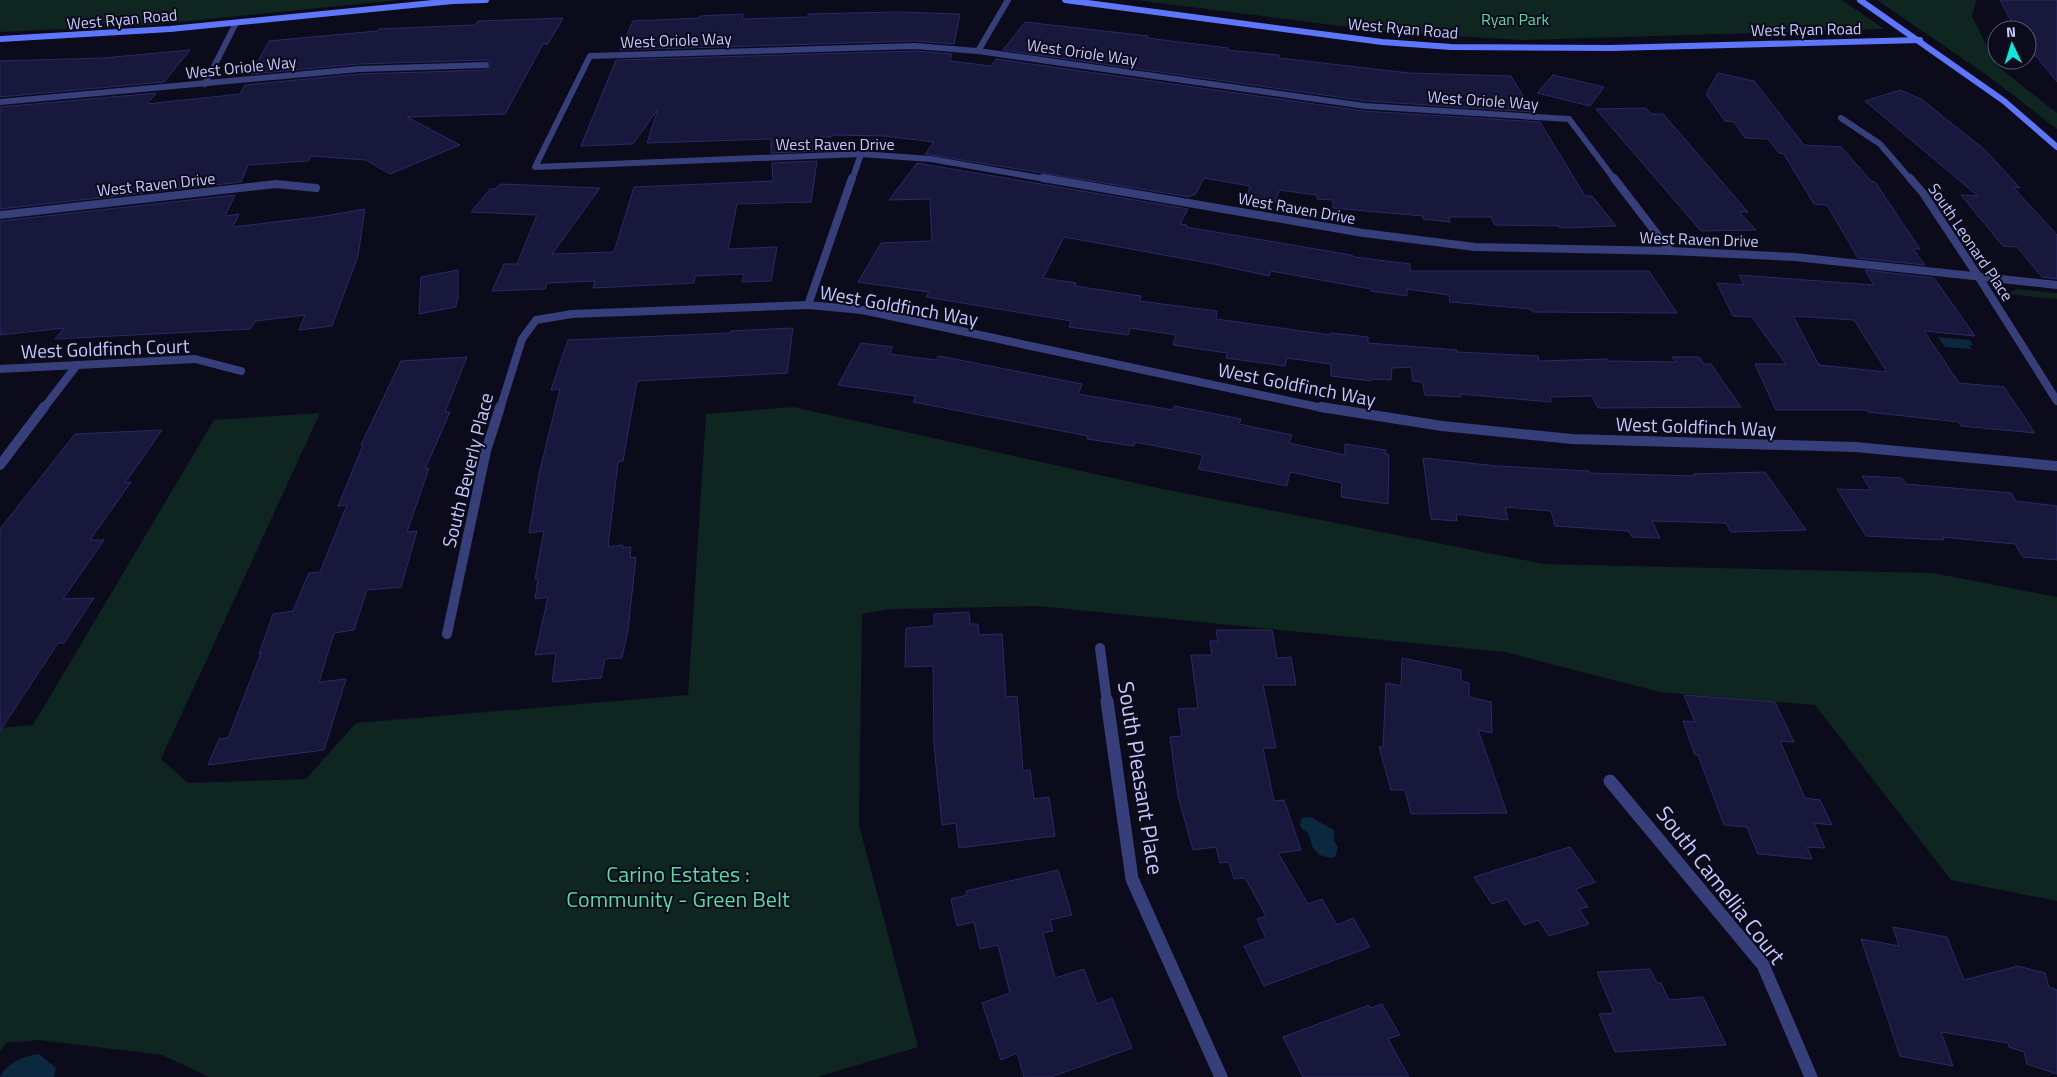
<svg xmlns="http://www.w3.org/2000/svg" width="2057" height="1077" font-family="'Titillium Web',sans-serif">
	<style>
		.green { fill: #0e2520 }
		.water { fill: #0c283e }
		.building { fill: #18173c; stroke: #2b2a67; fill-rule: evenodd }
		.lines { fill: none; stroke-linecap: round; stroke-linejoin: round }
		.street-far3 { stroke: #363f7a; stroke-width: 6 }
		.street-far2 { stroke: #363f7a; stroke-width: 8 }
		.street-far1 { stroke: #363f7a; stroke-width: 10 }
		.street { stroke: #363f7a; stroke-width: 13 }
		.secondary { stroke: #5e76fd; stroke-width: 6 }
		.labels { text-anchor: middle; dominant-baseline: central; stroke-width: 4; stroke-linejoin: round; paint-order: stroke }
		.far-street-label { font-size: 16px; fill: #c6c9fe; stroke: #0b0b1b }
		.far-park-label { font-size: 16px; fill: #54dca2; stroke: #0b0b1b }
		.street-label { font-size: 19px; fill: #c6c9fe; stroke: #0b0b1b }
		.near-street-label { font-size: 22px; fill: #c6c9fe; stroke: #0b0b1b }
		.near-park-label { font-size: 22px; fill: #54dca2; stroke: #0b0b1b }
	</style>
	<rect width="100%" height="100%" fill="#0b0b1b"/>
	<!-- green -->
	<g class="green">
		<polygon points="0,0 399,0 150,25 0,32"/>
		<polygon points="1135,0 1842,0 1884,29 1523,40 1388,32"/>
		<polygon points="1877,0 1976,0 1972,16 1996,65 2057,113 2057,129 1991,78"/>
		<polygon points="2017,289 2057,293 2057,299 2007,294"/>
		<polygon points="793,407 1163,489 1544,564 1933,573 2057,597 2057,901 1951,880 1815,705 1660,692 1505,652 1037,606 890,609 862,614 859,825 918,1047 817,1077 209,1077 162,1055 39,1040 6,1043 0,1052 0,728 33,725 214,420 320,413 161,759 188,783 306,779 356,723 688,695 706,414"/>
	</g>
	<!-- water -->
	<g class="water">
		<polygon points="1938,337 1970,340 1973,345 1969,345 1972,349 1945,347"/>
		<polygon points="1310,817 1334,830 1334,841 1338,847 1335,857 1330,858 1320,855 1313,848 1308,833 1302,829 1300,825 1302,818"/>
		<path d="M 39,1054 L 56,1068 L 54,1077 L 0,1077 C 6,1064 25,1055 39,1054 Z"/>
	</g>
	<!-- building -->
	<g class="building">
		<polygon points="2000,0 2057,0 2057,82 2036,56 2027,55 2027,30 2016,30"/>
		<polygon points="897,12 960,14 954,44 915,41 620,50 633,21 700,18 700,16 743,14 742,19 808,17 808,14"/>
		<polygon points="563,18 548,44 543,44 505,114 407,117 460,145 390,174 366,160 311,156 308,161 248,165 241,182 0,209 0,107 156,93 147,104 240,94 245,85 359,74 486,70 491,65 490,62 486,60 359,64 251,74 269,41 377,31 379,29 475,25 478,21"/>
		<polygon points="1025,22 1148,36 1147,38 1228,48 1227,50 1279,55 1279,58 1409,73 1511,76 1533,112 1366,101 1003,50"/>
		<polygon points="190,50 164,82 0,97 0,61 103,58"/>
		<polygon points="915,51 952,54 950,61 991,66 996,59 1364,111 1540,122 1585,196 1592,196 1616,226 1560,228 1559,226 1495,225 1491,217 1449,217 1450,222 1423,219 1423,216 1333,208 1333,200 1317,199 1317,195 1279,190 1275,203 1246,200 1250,186 1204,178 1195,195 1191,195 1190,197 925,154 934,142 884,136 832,135 831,137 821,137 819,151 771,153 771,139 647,143 658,109 633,144 581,146 616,60"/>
		<polygon points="1718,73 1754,81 1804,145 1841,147 1871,181 1875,182 1920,249 1913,249 1925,265 1858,258 1827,205 1814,204 1784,154 1779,153 1768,139 1745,138 1734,122 1725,121 1706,94"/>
		<polygon points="1553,75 1604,87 1590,106 1537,93"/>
		<polygon points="1900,90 1921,99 1985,150 2020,188 2013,187 2057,235 2057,279 2042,277 2017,247 2003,246 1961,195 1978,196 1865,101"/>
		<polygon points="1646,108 1651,114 1663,114 1748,212 1739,212 1756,230 1701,231 1596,109"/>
		<polygon points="817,161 811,202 737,204 728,249 777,247 771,281 742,282 744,274 695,276 694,283 593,288 595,281 547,283 545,289 492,291 504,264 517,264 537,215 471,212 490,189 495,189 500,184 600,188 552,254 614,252 634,187 773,181 772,163"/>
		<polygon points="917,163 1188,209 1180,224 1187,225 1186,227 1351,255 1355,257 1410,264 1410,271 1649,271 1677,313 1533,312 1531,309 1450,302 1449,295 1407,289 1407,296 1371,291 1371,289 1271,271 1269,276 1214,264 1064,237 1043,278 1076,283 1075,286 1141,296 1139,301 1217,311 1216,319 1331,335 1331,333 1368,337 1368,343 1457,350 1457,352 1538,356 1539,361 1607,359 1608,361 1676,362 1672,357 1699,357 1704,364 1711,364 1741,407 1598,408 1592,396 1550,397 1551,402 1460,394 1461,397 1425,395 1422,382 1413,381 1411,367 1392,368 1391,380 1371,379 1371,381 1331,376 1331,364 1287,358 1285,366 1226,358 1227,353 1173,345 1176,335 1130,328 1128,335 1069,327 1071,321 926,297 929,292 858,282 881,243 932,241 930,199 889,200"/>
		<polygon points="235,195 225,216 239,214 233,227 325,216 365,209 358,256 332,326 299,330 305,315 256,321 250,329 55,339 64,328 0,335 0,221"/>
		<polygon points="458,270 458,299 457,299 456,307 419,314 421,277"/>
		<path d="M 1865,270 L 1934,278 L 1975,336 L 1924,331 L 1959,383 L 2004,387 L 2035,433 L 1961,426 L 1959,422 L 1868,412 L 1867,410 L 1776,410 L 1755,364 L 1786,364 L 1752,317 L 1733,316 L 1717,283 L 1744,285 L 1739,275 L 1874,285 ZM 1793,316 L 1854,320 L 1887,372 L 1819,365 Z"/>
		<polygon points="793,328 787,373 637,381 623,461 618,462 608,547 623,545 622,548 631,547 630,558 636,557 628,630 622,658 605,659 601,678 552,682 556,653 535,655 548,597 535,599 538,579 535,579 544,531 529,533 539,474 560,389 551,390 568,340 730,333 731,331"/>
		<polygon points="861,343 893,347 889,354 936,360 939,356 1082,384 1078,394 1173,410 1174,406 1241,419 1239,424 1292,435 1289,443 1345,455 1345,444 1386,450 1385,454 1389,455 1388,504 1341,497 1342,483 1290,472 1287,486 1198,469 1203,455 1135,442 1134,446 1087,439 1088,436 913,402 916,396 838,385"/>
		<polygon points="467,357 445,412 450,412 425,469 429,468 407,532 417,531 401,587 367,590 354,630 334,633 319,682 346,679 324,750 208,765 219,739 228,738 261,653 259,654 273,614 293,611 309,573 320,572 347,505 338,506 363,445 361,445 401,361"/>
		<polygon points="162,430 125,483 131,482 90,540 104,540 63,599 94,598 64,643 58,643 0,731 0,529 75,434"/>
		<polygon points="1423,458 1497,466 1589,471 1589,473 1695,476 1693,474 1765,472 1806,530 1731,532 1726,523 1652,521 1660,538 1632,537 1629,531 1555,526 1551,511 1505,507 1508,520 1456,514 1457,521 1431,519"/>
		<polygon points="1862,476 1902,478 1906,484 2011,493 2016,501 2057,506 2057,560 2023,557 2015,544 1942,537 1944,540 1866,536 1837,489 1871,490"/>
		<polygon points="969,612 970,624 978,624 979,635 1002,634 1006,697 1017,696 1023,771 1030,770 1034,799 1049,797 1055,836 959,848 956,823 942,825 934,745 933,666 905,667 906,628 934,626 934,614"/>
		<polygon points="1216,630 1272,630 1277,658 1291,657 1296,685 1263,685 1276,748 1263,748 1274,801 1284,800 1301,850 1278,853 1308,904 1322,899 1337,925 1353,918 1370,947 1264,986 1244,946 1266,938 1257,919 1266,916 1245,878 1234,879 1229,862 1220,863 1216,847 1193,850 1178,796 1170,737 1182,736 1178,709 1198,708 1191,655 1212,655 1210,641 1218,641"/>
		<polygon points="1402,658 1461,670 1461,681 1469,683 1469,697 1491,702 1492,733 1478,730 1507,813 1411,814 1405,790 1391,790 1379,747 1383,747 1386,683 1401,686"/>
		<polygon points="1684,695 1775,702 1794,742 1780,741 1805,798 1820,800 1832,825 1814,823 1825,848 1807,847 1812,859 1758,854 1747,827 1724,825 1698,755 1695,755 1683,721 1695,722"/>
		<polygon points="1570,847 1595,882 1576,889 1588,907 1579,909 1589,924 1549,936 1538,920 1524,925 1507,899 1492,904 1474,877"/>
		<polygon points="1058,870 1072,915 1050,920 1053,931 1043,933 1055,978 1084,969 1097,1004 1112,998 1132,1048 1051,1077 1024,1077 1017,1053 1001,1060 982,1003 1010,993 998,945 980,949 974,922 957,926 951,899 967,895 966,891"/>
		<polygon points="1893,927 1947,937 1964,980 2018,966 2045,973 2049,987 2057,990 2057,1074 2027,1064 2024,1052 2009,1047 2008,1043 1941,1032 1953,1066 1900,1056 1861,939 1899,946"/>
		<polygon points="1650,969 1657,983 1661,983 1669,1000 1703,997 1726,1045 1615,1052 1599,1014 1614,1013 1597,972"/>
		<polygon points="1382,1004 1400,1035 1388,1039 1409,1077 1303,1077 1283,1037 1369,1005 1370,1008"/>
	</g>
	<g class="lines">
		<!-- street-far3 -->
		<g class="street-far3">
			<polyline points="978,51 1008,0"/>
			<polyline points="205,84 236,23"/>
			<polyline points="0,102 359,69 486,65"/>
			<polyline points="1841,118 1880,144 1911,180"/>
			<polyline points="852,180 861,154"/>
			<polyline points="1051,180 931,159 861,154 535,167 590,56 915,46 978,51 1365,106 1569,119 1615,180"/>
		</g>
		<!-- street-far2 -->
		<g class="street-far2">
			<polyline points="1043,178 1363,233 1475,247 1670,251"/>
			<polyline points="1614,178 1670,251"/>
			<polyline points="1910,178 1923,193 1978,276 2057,401"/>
			<polyline points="0,215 276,184 316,188"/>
			<polyline points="1670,251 1795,257 2057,285"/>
			<polyline points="808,305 852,178"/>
			<polyline points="0,369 195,359 241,371"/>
			<polyline points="43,409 77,365"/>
			<polyline points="500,409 522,339 536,320 572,314 808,305 862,310 1327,409"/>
		</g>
		<!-- street-far1 -->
		<g class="street-far1">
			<polyline points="1321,407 1442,426 1572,439 1855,447 2057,466"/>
			<polyline points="0,465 44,407"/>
			<polyline points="447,634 486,451 500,407"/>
			<polyline points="1100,648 1107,702"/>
		</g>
		<!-- street -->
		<g class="street">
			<polyline points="1107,701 1132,879 1221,1077"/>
			<polyline points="1610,781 1763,965 1811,1077"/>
		</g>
		<!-- secondary -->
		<g class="secondary">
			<polyline points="1065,0 1382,42 1451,47 1611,48 1920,40"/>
			<polyline points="1860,0 2004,101 2057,147"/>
			<polyline points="0,39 170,29 453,1 486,0"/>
		</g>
	</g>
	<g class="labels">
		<!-- far-street labels -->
		<g class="far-street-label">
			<text transform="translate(122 19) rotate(-5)">West Ryan Road</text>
			<text transform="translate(1403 28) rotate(5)">West Ryan Road</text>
			<text transform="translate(1806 29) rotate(-1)">West Ryan Road</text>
			<text transform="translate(676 40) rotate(-2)">West Oriole Way</text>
			<text transform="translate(1082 52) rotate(8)">West Oriole Way</text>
			<text transform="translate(241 67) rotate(-6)">West Oriole Way</text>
			<text transform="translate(1483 100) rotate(4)">West Oriole Way</text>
			<text x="835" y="144">West Raven Drive</text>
			<text transform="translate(156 184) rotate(-6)">West Raven Drive</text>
			<text transform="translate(1297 208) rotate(10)">West Raven Drive</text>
			<text transform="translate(1699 239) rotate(2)">West Raven Drive</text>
			<text transform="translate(1971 242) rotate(56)">South Leonard Place</text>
		</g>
		<!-- far-park labels -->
		<g class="far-park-label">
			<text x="1515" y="19">Ryan Park</text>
		</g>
		<!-- street labels -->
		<g class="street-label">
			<text transform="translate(899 305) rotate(10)">West Goldfinch Way</text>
			<text transform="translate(105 348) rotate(-2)">West Goldfinch Court</text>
			<text transform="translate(1297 384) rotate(11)">West Goldfinch Way</text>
			<text transform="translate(1696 426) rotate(2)">West Goldfinch Way</text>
			<text transform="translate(467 470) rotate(-76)">South Beverly Place</text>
		</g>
		<!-- near-street labels -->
		<g class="near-street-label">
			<text transform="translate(1141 778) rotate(81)">South Pleasant Place</text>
			<text transform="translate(1721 885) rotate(52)">South Camellia Court</text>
		</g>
		<!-- near-park labels -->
		<g class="near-park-label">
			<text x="678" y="874">Carino Estates :<tspan x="678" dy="25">Community - Green Belt</tspan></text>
		</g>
	</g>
	<!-- north arrow -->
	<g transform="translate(2012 45) rotate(356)"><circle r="24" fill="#0b0b1b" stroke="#565776"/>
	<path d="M0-4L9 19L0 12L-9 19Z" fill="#03eddc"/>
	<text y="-8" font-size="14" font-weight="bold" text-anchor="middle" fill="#c6c9fe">N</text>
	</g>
</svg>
